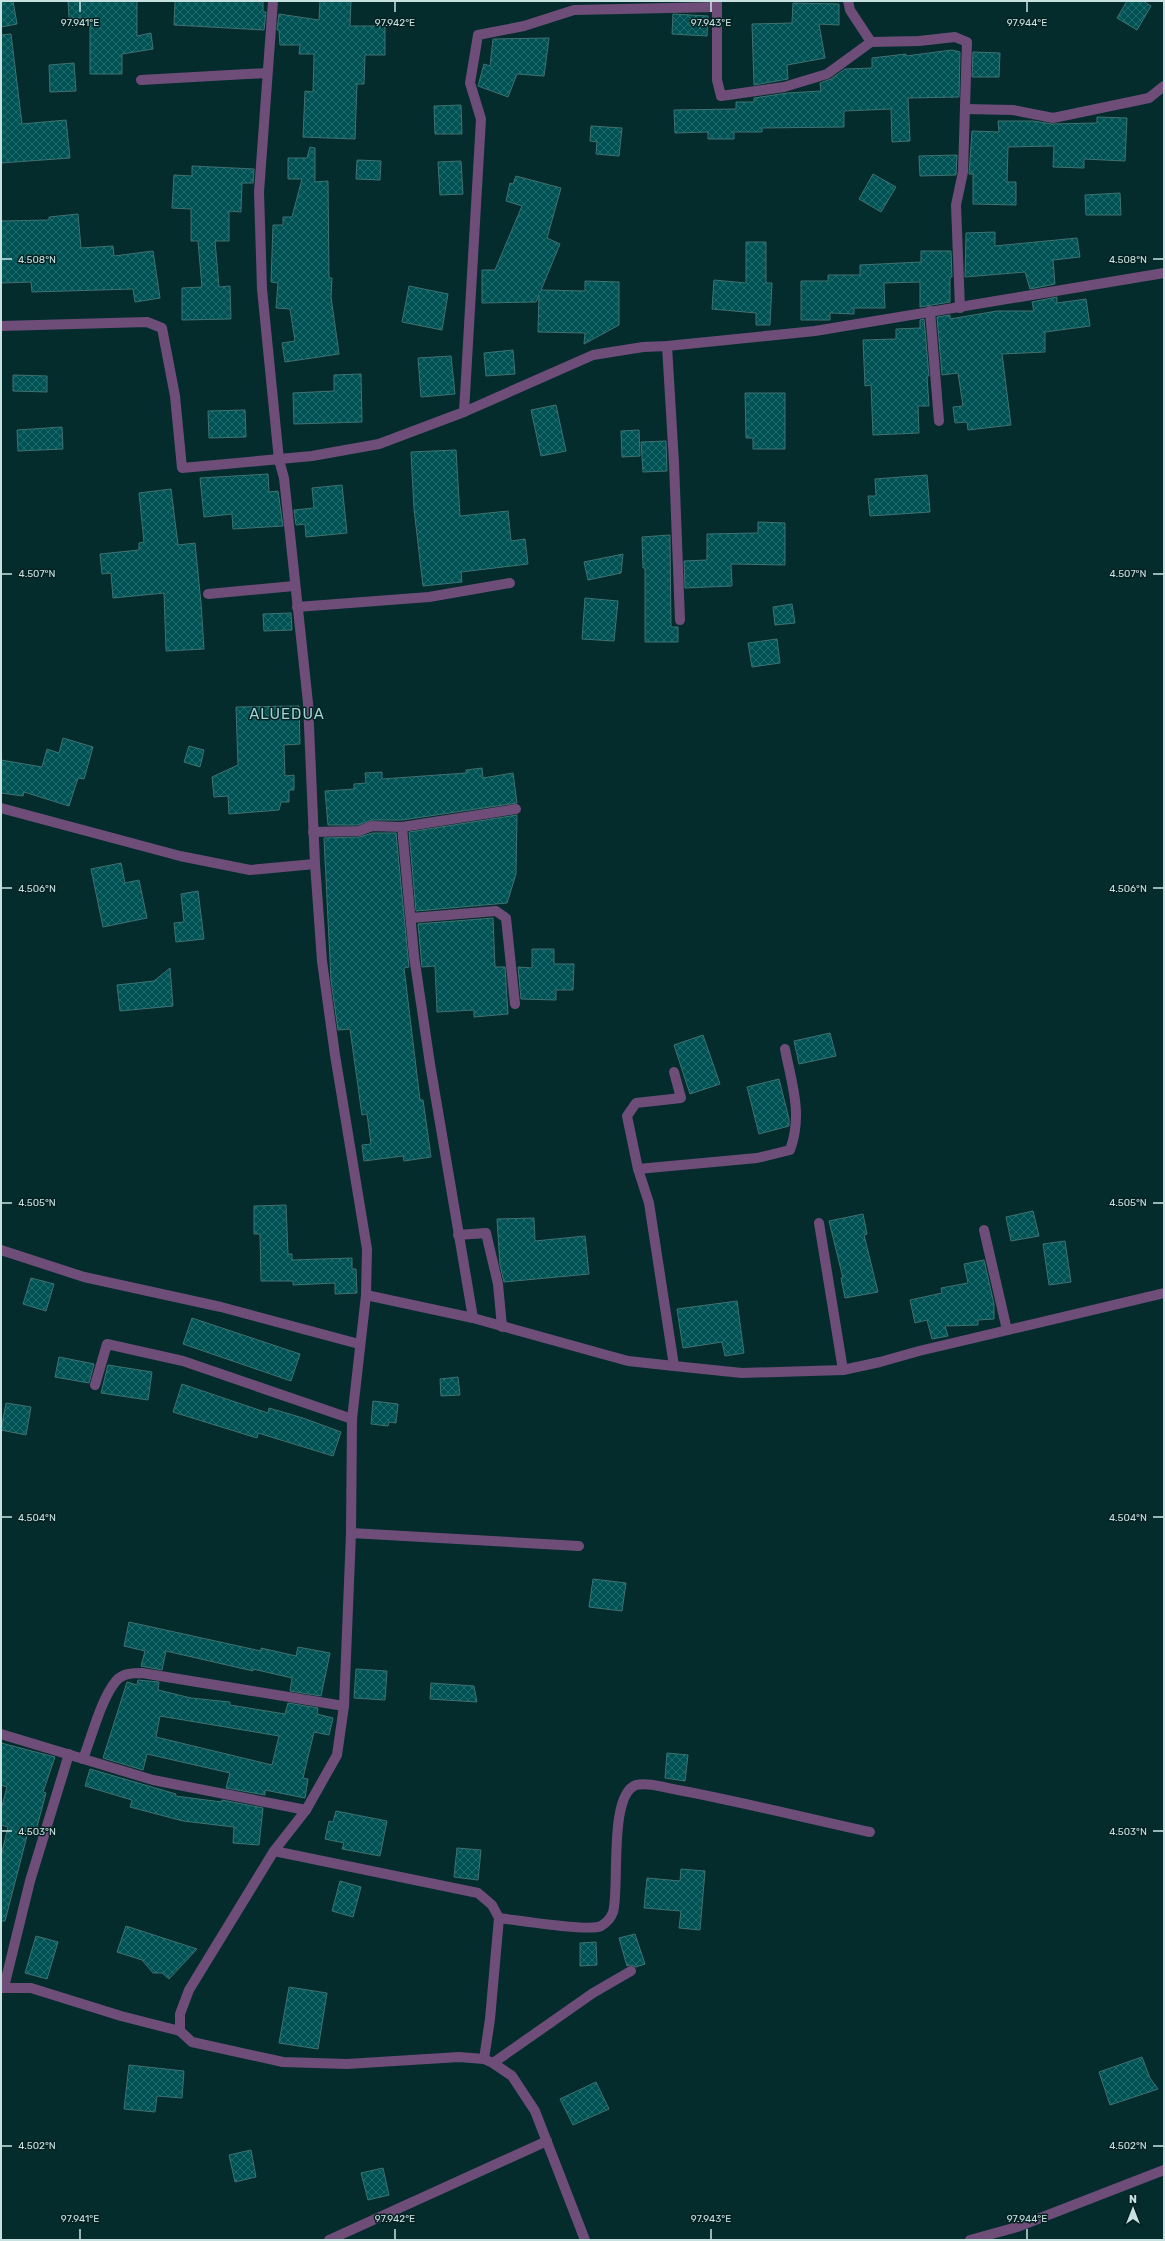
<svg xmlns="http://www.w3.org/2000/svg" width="1165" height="2241" font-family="Rubik,sans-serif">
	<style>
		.building { fill: url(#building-cross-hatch); stroke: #407172; fill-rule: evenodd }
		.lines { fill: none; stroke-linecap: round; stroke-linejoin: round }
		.minor { stroke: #6e4e79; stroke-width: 10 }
		.ticks { fill: none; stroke: #c8e2e2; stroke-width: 1.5 }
		.labels { text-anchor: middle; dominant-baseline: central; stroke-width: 3; stroke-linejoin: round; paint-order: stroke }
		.quarter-label { font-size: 15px; letter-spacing: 1px; fill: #a1d5d5; stroke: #062122 }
		.ticks-label { font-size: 10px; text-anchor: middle; fill: #c8e2e2; stroke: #062122; stroke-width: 3; stroke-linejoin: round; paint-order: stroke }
	</style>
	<defs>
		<pattern id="building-cross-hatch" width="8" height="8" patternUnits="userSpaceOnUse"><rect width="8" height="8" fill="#005254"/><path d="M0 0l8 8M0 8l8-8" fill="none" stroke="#246b6c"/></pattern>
	</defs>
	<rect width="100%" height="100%" fill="#042c2d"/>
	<!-- building -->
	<g class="building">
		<polygon points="1,1 13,1 17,24 1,27"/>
		<polygon points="68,1 137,1 137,36 151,33 153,49 122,54 122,74 90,74 90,18 69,18"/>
		<polygon points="175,1 263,1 263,12 266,12 264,30 174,25"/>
		<polygon points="320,1 351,1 350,26 385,26 385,55 365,55 364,84 357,84 355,139 303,137 305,91 313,92 314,54 299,54 300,45 280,45 279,30 277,30 279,14 319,20"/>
		<polygon points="1127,1 1143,1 1151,6 1137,30 1117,18"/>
		<polygon points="793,3 839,4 839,25 819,24 825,58 787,65 788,79 754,85 752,24 792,23"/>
		<polygon points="673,14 708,16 707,36 672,34"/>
		<polygon points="11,34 22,124 66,120 70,158 1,163 1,35"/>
		<polygon points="549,38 544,76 517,74 508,97 478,86 484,64 490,66 493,39"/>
		<polygon points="952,50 960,52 959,97 908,98 910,141 892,142 891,109 844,111 844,127 762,128 762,132 734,132 734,139 708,139 708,132 675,133 674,110 736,109 736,102 754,102 754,98 788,93 821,91 820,83 831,79 845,69 872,68 872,58 906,54 906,56"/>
		<polygon points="973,52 1000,53 999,77 972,77"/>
		<polygon points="74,63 76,91 50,92 49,65"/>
		<polygon points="461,105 462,134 435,134 434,106"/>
		<polygon points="1097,117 1127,118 1125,161 1084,159 1084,168 1053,167 1054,146 1008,147 1007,182 1016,182 1016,205 973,204 973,174 969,174 972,131 999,132 998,121 1033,121 1052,124 1097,123"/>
		<polygon points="591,126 622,128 619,156 596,154 597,142 590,141"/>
		<polygon points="310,147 315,148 315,182 328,181 329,278 332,278 331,297 339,354 285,362 282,343 295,341 290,309 276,308 278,283 271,282 273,225 283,225 283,217 292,217 302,179 288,179 288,158 307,158"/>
		<polygon points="957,155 956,175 920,176 919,156"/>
		<polygon points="357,160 381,161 380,180 356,179"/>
		<polygon points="461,161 463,194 440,195 438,162"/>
		<polygon points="192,166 254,169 253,183 242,183 241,212 229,211 229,241 215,241 219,287 230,286 231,319 182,320 182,288 202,287 198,241 191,241 191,209 172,208 174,175 192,176"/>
		<polygon points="873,174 896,187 881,212 859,199"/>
		<polygon points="516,176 561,188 547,238 560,244 541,290 585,291 585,281 619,282 619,325 584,344 585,333 538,332 539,295 536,302 482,303 482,270 495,270 522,206 506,201 510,183 513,184"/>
		<polygon points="1120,193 1121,215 1086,215 1085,195"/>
		<polygon points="78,214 81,248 113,246 114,256 153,251 160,298 135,302 133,289 32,292 31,282 1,283 1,221 49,220 49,217"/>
		<polygon points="995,232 995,246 1077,238 1080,257 1053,260 1055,284 1030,289 1025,272 965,277 966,233"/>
		<polygon points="746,242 766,242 766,283 772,283 770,325 756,325 756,313 712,309 714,280 746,283"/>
		<polygon points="921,251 951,251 952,277 950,277 950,302 920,307 920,282 884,283 885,308 854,308 854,314 830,313 830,320 801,320 801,281 828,281 828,275 860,275 860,265 921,262"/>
		<polygon points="409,286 448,294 442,330 402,322"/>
		<polygon points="1057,297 1057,303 1086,299 1090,326 1045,332 1045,352 1002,354 1011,425 968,430 967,422 955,423 953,407 963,406 958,373 942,375 937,317 950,315 950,319 997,311 1034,311 1032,302"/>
		<polygon points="924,319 929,376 927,376 929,406 918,406 919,433 873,435 871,385 865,386 863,340 896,339 896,329 920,328 920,320"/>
		<polygon points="513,350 515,374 486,376 484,353"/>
		<polygon points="451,356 455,394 421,397 418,358"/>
		<polygon points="361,374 362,422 294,424 293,393 334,391 334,375"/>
		<polygon points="13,375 47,376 47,392 13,391"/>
		<polygon points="745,393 785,393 785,449 753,449 753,438 746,438"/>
		<polygon points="556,405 566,451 541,456 531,410"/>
		<polygon points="245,410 246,437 209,438 208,411"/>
		<polygon points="62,427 63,449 18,451 17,430"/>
		<polygon points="639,430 640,456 622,457 621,431"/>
		<polygon points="666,441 667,471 643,472 641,442"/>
		<polygon points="456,450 460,516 508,511 511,541 525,539 528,564 461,572 462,582 423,586 414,509 411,452"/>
		<polygon points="268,474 269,492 278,491 283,526 233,529 232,514 204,517 200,478"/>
		<polygon points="927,475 930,512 870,516 868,496 876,496 875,479"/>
		<polygon points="342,485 347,533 306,537 305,524 296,525 294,510 314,508 312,488"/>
		<polygon points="171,489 178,545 195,543 201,603 204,649 166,651 164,593 113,598 111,573 102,574 100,554 139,550 139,543 144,542 139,493"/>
		<polygon points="758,522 785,523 785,565 731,564 732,586 685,588 684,561 707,560 707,534 758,533"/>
		<polygon points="670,535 671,627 678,627 678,642 645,642 645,568 643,568 642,537"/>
		<polygon points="623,554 621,573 588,580 584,562"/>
		<polygon points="585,598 618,601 614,641 582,639"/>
		<polygon points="792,604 795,623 775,625 773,607"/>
		<polygon points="291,613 292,630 264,631 263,614"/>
		<polygon points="777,639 780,663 752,667 748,643"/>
		<polygon points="299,706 300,744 284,745 285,776 294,775 294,790 289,790 289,802 281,802 279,810 229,814 228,796 214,797 212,777 238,765 236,707"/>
		<polygon points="63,738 93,747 84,779 78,778 69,806 24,792 23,796 1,793 1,760 42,767 47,749 59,753"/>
		<polygon points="189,746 204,750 200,767 184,762"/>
		<polygon points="482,768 483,778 513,773 517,803 402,820 372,820 358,825 328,825 325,791 354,789 354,784 366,783 365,773 382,772 382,779 466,773 466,770"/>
		<polygon points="517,815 516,874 507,903 416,911 409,832"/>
		<polygon points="373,833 396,833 409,967 404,968 420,1100 423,1100 431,1157 404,1161 403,1156 364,1161 362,1145 371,1144 367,1114 362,1115 350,1029 338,1030 331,980 324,838 359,837"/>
		<polygon points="121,863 125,883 139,880 147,918 103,927 91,869"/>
		<polygon points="198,891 204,939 176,942 174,923 184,922 181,894"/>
		<polygon points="493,918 495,967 505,967 508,1014 474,1017 474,1010 437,1012 435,966 422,967 418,924"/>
		<polygon points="532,949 554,949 554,964 574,964 573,990 556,990 556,1000 521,999 518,967 532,968"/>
		<polygon points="170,968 173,1006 120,1011 117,985 154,981"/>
		<polygon points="830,1033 836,1056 799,1064 794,1041"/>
		<polygon points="703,1035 720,1084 690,1094 674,1045"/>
		<polygon points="779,1079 789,1119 789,1126 759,1134 747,1087"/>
		<polygon points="286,1205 288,1254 292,1254 292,1260 352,1258 352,1269 356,1269 357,1293 335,1294 335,1283 293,1285 293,1281 261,1281 260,1234 254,1234 254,1206"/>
		<polygon points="1033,1211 1039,1236 1011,1241 1006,1217"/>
		<polygon points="863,1214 867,1234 864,1235 878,1292 845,1298 841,1278 843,1278 829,1221"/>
		<polygon points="534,1218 535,1241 585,1236 589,1274 504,1282 500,1265 497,1219"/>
		<polygon points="1065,1241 1071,1282 1049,1285 1043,1244"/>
		<polygon points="984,1260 994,1304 994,1319 978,1320 978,1325 945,1326 948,1336 932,1339 927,1320 915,1323 910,1300 942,1293 941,1288 968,1283 964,1264"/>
		<polygon points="31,1278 54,1284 46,1311 23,1304"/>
		<polygon points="737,1301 744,1353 725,1356 722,1342 683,1348 677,1309"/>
		<polygon points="192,1318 300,1354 291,1381 183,1344"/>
		<polygon points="59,1357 94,1364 89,1383 55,1377"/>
		<polygon points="108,1365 152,1372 148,1400 101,1393"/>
		<polygon points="458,1377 460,1395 441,1396 440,1379"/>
		<polygon points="182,1384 268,1413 269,1408 303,1418 341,1432 333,1456 258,1433 257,1438 173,1412"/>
		<polygon points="373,1401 398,1404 396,1423 389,1422 388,1426 371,1424"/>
		<polygon points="6,1403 31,1407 26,1435 1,1430"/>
		<polygon points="593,1579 626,1583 622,1611 589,1607"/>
		<polygon points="129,1622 261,1651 261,1648 296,1656 298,1647 330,1653 321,1696 290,1691 292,1678 253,1669 253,1671 166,1651 162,1670 141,1666 145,1651 124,1646"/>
		<polygon points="356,1669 387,1671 385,1700 354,1698"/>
		<path d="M 138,1680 L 159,1682 L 158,1690 L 191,1698 L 230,1702 L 230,1705 L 285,1714 L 288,1703 L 318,1708 L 317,1714 L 333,1718 L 329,1735 L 314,1732 L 303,1778 L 308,1779 L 305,1798 L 265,1790 L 265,1795 L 226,1788 L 230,1773 L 147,1754 L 143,1770 L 103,1758 L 127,1682 L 137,1685 ZM 160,1716 L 279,1736 L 272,1765 L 156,1737 Z"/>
		<polygon points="431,1683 474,1686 477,1702 430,1699"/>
		<polygon points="1,1743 55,1757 43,1792 46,1793 35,1834 28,1832 5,1921 1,1921 1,1856 8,1827 1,1825 1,1810 7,1787 1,1785"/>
		<polygon points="667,1753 688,1755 685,1781 665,1778"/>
		<polygon points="90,1769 176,1794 175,1796 222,1802 222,1800 263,1808 259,1845 233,1843 234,1827 183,1821 130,1807 132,1800 85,1786"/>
		<polygon points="336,1811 387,1821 380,1856 342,1849 344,1843 325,1839 329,1821 333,1822"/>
		<polygon points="457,1848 481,1850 478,1880 454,1877"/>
		<polygon points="681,1869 705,1871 700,1930 679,1928 681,1911 644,1908 647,1878 680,1881"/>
		<polygon points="340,1881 361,1887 353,1917 332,1911"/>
		<polygon points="126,1926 197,1949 169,1979 162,1973 153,1973 142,1960 117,1952"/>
		<polygon points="635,1934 645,1964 636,1967 631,1965 627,1966 619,1938"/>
		<polygon points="36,1936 58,1942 47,1979 25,1973"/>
		<polygon points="596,1942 597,1965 580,1966 580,1943"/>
		<polygon points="289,1987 327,1993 318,2049 279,2043"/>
		<polygon points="1142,2057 1150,2078 1158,2089 1110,2105 1099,2072"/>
		<polygon points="129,2065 184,2071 182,2098 157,2096 155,2112 124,2109"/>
		<polygon points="596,2082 609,2109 573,2125 560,2099"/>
		<polygon points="251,2150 256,2177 235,2182 229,2155"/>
		<polygon points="383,2168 389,2195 368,2200 361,2173"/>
	</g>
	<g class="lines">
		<!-- minor -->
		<g class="minor">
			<polyline points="273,1 259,192 262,289 279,460 284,478 308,703 315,864 322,961 335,1055 367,1249 366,1295 352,1419 351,1533 344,1706 337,1755 306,1810 274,1851 189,1990 180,2014 180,2031 192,2042 283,2062 347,2064 459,2057 484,2059 493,2063 512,2076 535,2111 585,2240"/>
			<polyline points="717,1 717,80 721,96 784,87 827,74 871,42"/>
			<polyline points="848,1 850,10 871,42 919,41 955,37 967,42 963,172 956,205 960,308"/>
			<polyline points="141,80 267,73"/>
			<polyline points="965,109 1013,110 1053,118 1149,98 1164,86"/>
			<polyline points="930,311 939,421"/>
			<polyline points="1,326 147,322 162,328 175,396 182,468 312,456 379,444 464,412 593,355 643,347 667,346 815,331 1164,273"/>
			<polyline points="667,346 674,463 680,620"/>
			<polyline points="464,412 481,119 470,83 478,35 524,26 574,10 717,7"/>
			<polyline points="208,594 294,586"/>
			<polyline points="297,607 429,597 510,583"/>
			<polyline points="1,808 180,856 250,870 315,864"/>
			<polyline points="402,827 516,809"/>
			<polyline points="313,832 359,831 372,826 402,827 414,956 430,1064 473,1318"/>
			<polyline points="411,918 496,911 506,918 515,1004"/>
			<polyline points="638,1169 627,1116 636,1103 681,1098 674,1072"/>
			<polyline points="819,1223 843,1370"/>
			<polyline points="984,1230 1007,1330"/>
			<polyline points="458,1235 486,1233 498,1284 502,1327"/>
			<polyline points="1,1250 84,1277 221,1307 359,1344"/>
			<polyline points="366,1295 473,1318 628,1361 674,1366 742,1373 843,1370 880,1362 919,1351 1164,1293"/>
			<path d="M 674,1366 L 649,1203 L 638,1169 L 757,1158 L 790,1150 C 803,1115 792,1085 785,1049"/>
			<polyline points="95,1385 107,1344 183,1361 352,1419"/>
			<polyline points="351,1533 579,1546"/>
			<polyline points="1,1734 153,1780 306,1810"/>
			<path d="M 83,1759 C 92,1736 101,1699 116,1681 C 123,1673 133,1673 142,1673 L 344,1706"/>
			<polyline points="274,1851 478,1893 492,1905 499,1918"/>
			<polyline points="4,1987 30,1881 69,1754"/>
			<polyline points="1,1988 31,1988 121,2016 180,2031"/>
			<path d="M 484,2059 L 490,2019 L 499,1918 C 516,1920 590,1932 601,1926 C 606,1923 611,1918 613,1912 C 620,1889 608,1795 636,1785 C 648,1782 666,1788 678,1790 C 742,1802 806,1818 870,1832"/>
			<polyline points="493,2063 593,1993 631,1971"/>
			<polyline points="329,2240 547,2141"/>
			<polyline points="970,2240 1017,2227 1164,2170"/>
		</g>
	</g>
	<!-- ticks -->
	<path class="ticks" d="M 80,2 L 80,12M 395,2 L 395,12M 711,2 L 711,12M 1027,2 L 1027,12M 2,259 L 12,259M 1153,259 L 1163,259M 2,574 L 12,574M 1153,574 L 1163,574M 2,888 L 12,888M 1153,888 L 1163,888M 2,1203 L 12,1203M 1153,1203 L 1163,1203M 2,1517 L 12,1517M 1153,1517 L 1163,1517M 2,1831 L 12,1831M 1153,1831 L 1163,1831M 2,2146 L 12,2146M 1153,2146 L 1163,2146M 80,2229 L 80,2239M 395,2229 L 395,2239M 711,2229 L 711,2239M 1027,2229 L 1027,2239"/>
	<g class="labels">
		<!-- quarter labels -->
		<g class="quarter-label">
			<text x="287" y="714">ALUEDUA</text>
		</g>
	</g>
	<g class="ticks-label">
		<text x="80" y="26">97.941°E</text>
		<text x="395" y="26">97.942°E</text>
		<text x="711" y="26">97.943°E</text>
		<text x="1027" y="26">97.944°E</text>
		<text x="37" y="263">4.508°N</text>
		<text x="1128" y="263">4.508°N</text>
		<text x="37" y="577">4.507°N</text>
		<text x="1128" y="577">4.507°N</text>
		<text x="37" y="892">4.506°N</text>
		<text x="1128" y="892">4.506°N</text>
		<text x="37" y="1206">4.505°N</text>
		<text x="1128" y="1206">4.505°N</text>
		<text x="37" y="1521">4.504°N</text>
		<text x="1128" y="1521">4.504°N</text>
		<text x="37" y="1835">4.503°N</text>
		<text x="1128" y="1835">4.503°N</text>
		<text x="37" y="2149">4.502°N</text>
		<text x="1128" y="2149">4.502°N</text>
		<text x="80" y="2222">97.941°E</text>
		<text x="395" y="2222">97.942°E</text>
		<text x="711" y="2222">97.943°E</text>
		<text x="1027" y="2222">97.944°E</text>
	</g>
	<!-- border -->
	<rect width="1165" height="2241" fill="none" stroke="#c8e2e2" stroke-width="4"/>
	<!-- north arrow -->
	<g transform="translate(1133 2209)" stroke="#062122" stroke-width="3" paint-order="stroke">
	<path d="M0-3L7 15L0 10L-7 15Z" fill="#c8e2e2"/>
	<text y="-6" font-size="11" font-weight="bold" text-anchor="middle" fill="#c8e2e2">N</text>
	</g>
</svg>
